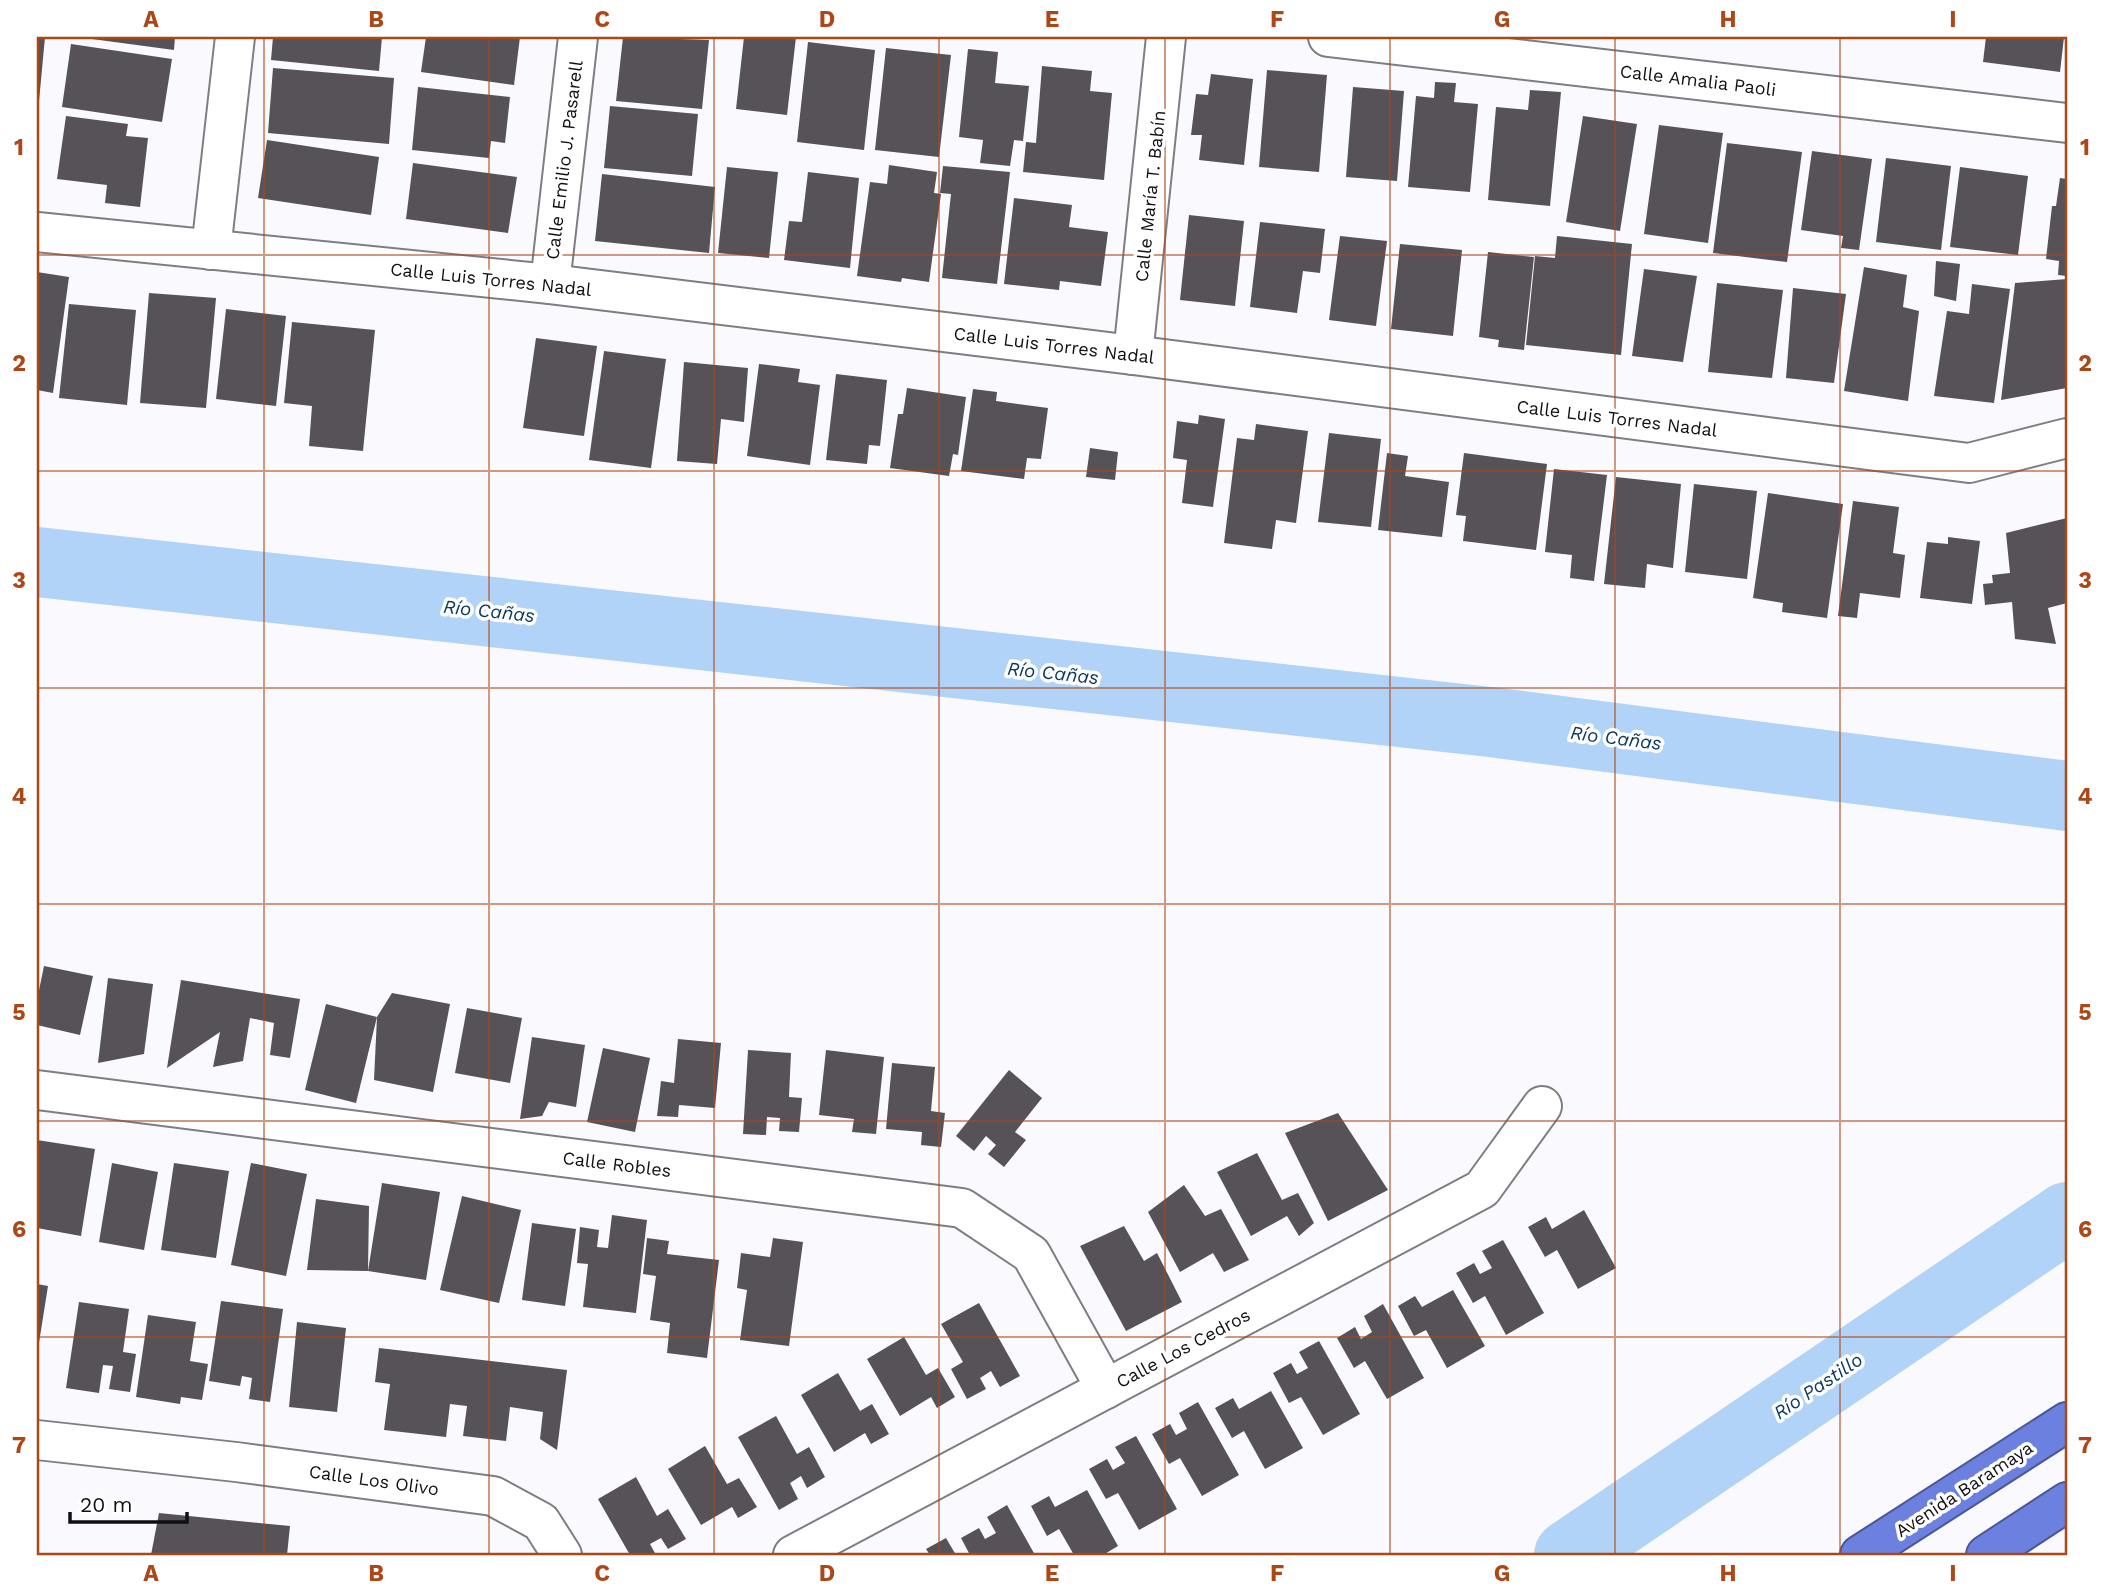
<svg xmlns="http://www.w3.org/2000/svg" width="2104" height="1592" font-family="'Work Sans',sans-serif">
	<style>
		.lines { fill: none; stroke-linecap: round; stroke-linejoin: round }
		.river { stroke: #b1d3f8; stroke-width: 70 }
		.building { fill: #565257 }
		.street-casing { stroke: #7e7d83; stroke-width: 42 }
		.highway-casing { stroke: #4b5897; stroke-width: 42 }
		.street { stroke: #fff; stroke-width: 38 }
		.highway { stroke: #6b80df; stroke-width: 38 }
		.grid { fill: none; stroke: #ac4718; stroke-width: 2; stroke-opacity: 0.55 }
		.labels { text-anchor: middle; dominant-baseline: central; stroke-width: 7; stroke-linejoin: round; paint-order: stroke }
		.street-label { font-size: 18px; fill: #100f12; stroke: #fff }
		.water-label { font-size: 19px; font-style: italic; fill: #0b3962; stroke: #fff }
		.neatline { fill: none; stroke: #ac4718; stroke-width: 2.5 }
		.grid-label { font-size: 23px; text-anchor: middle; font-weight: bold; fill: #ac4718 }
	</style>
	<rect width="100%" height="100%" fill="#fafafe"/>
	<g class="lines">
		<!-- river -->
		<g class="river">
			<polyline points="37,562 1490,722 2067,796"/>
			<polyline points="1569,1555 2067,1217"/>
		</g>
	</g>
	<!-- building -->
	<g class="building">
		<polygon points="37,37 45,37 39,101 37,101"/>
		<polygon points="77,37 175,37 174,50"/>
		<polygon points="273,37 382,37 379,71 271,60"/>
		<polygon points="426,37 520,37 514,85 421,72"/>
		<polygon points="623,37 709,40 702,109 616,101"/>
		<polygon points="744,37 796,37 787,115 736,109"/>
		<polygon points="1986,37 2064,37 2060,72 1983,62"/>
		<polygon points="808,42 875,50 864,150 797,142"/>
		<polygon points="71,44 172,59 162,122 62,107"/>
		<polygon points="886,48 951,55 939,157 875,150"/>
		<polygon points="968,49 998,52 995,83 1029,86 1023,141 1014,140 1010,166 980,163 983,140 959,137"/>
		<polygon points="1042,66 1092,71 1090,91 1112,93 1104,180 1023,172 1026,142 1036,143"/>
		<polygon points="273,68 394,78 389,144 268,133"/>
		<polygon points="1267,70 1327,75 1319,172 1259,167"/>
		<polygon points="1211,74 1253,79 1244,165 1199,160 1202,135 1191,135 1196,94 1208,95"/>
		<polygon points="1435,82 1456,83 1454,102 1478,104 1470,192 1408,187 1416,96 1434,98"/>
		<polygon points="418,87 510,97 505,143 491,141 489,158 412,150"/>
		<polygon points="1353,87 1404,91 1397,181 1346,177"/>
		<polygon points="1530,90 1561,92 1550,206 1488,200 1496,107 1528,110"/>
		<polygon points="610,106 698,114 692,176 604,168"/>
		<polygon points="66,116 128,124 126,136 148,138 140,207 105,203 107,185 57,179"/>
		<polygon points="1583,116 1637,124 1620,231 1566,222"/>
		<polygon points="1659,125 1723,133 1708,243 1644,234"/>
		<polygon points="267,140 379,157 371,215 258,198"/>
		<polygon points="1727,143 1802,152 1787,262 1713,253"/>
		<polygon points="1812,151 1872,159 1859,250 1841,248 1843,236 1801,230"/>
		<polygon points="1886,158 1951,166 1941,250 1876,242"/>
		<polygon points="413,163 517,177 508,233 406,219"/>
		<polygon points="889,165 937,172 934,193 941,194 929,282 902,278 901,282 857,276 870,182 887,184"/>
		<polygon points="943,166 1010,172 997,284 942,278 951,194 940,193"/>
		<polygon points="727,167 778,172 769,258 718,253"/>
		<polygon points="1960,167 2028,176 2018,255 1950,247"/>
		<polygon points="808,172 859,178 850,268 784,260 789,221 802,222"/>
		<polygon points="602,174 715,187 709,253 595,241"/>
		<polygon points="2060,178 2067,179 2067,276 2058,275 2059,261 2046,259 2052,206 2056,206"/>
		<polygon points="1014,198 1072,205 1069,227 1108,232 1101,286 1060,281 1059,290 1004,284"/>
		<polygon points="1189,215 1244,221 1235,306 1180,300"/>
		<polygon points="1260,222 1325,229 1320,273 1303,271 1297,313 1250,307"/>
		<polygon points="1340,236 1387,241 1376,326 1329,320"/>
		<polygon points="1557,236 1632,244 1621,355 1526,345 1535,256 1555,258"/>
		<polygon points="1400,244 1462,250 1453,336 1391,329"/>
		<polygon points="1488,252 1534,257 1524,350 1498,347 1499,340 1479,337"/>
		<polygon points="1936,261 1960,264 1956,301 1934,296"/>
		<polygon points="1864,267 1907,275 1903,307 1919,311 1908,401 1844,391"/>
		<polygon points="1644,269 1697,276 1683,362 1632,356"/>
		<polygon points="37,272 69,277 53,393 37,390"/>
		<polygon points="2067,279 2067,388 2001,400 2015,283"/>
		<polygon points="1717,283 1783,290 1772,378 1708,372"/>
		<polygon points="1972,284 2010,289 1994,403 1934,396 1947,311 1969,314"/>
		<polygon points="1793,288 1846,294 1834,383 1786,378"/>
		<polygon points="149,293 216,298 206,408 140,403"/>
		<polygon points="69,304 136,310 127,405 59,398"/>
		<polygon points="226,309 286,316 276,406 216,399"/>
		<polygon points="292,322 375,330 363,451 309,446 312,406 284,403"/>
		<polygon points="536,338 597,346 584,436 523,428"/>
		<polygon points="604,351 666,359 651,468 589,460"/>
		<polygon points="684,362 748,368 744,422 721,419 717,464 677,461"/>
		<polygon points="759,364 800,369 798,382 820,385 810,465 747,456"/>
		<polygon points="836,374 887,380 880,446 869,445 867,464 826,460"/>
		<polygon points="907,388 966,397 958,455 953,454 949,476 890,468 898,414 903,414"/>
		<polygon points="973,389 997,392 996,401 1048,408 1041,459 1027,458 1024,479 961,471"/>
		<polygon points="1199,415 1225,419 1213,507 1182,503 1187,460 1173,458 1177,421 1198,424"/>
		<polygon points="1256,424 1308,431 1296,523 1276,520 1272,549 1224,543 1237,438 1254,440"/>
		<polygon points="1329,433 1381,439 1371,527 1318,522"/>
		<polygon points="1090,448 1118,452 1115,480 1086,477"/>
		<polygon points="1387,453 1408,456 1405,476 1449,482 1442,537 1378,530"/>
		<polygon points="1464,453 1547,464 1536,550 1463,541 1466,516 1456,515"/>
		<polygon points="1554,469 1607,475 1594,581 1570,578 1572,555 1545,552"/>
		<polygon points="1616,477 1681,484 1673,568 1647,564 1645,588 1604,584"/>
		<polygon points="1694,484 1757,491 1747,579 1685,572"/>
		<polygon points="1768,493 1843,504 1827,618 1782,612 1783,603 1753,598"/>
		<polygon points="1853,501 1899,507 1893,553 1905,555 1900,598 1860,593 1857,618 1838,616"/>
		<polygon points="2067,518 2067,603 2048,608 2056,644 2015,639 2012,602 1985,605 1983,584 1993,583 1992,575 2010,573 2006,533"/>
		<polygon points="1948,537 1980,541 1972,604 1920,598 1927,542 1948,544"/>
		<polygon points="44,966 93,976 80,1035 37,1025 37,1000"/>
		<polygon points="108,978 153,984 144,1054 98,1063"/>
		<polygon points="181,980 300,999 290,1058 270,1055 274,1023 250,1018 243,1061 213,1067 220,1032 167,1068"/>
		<polygon points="392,993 450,1004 433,1092 374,1080 377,1017"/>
		<polygon points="326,1004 377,1017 356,1103 305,1090"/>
		<polygon points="467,1008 522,1018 510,1083 455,1073"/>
		<polygon points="532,1037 585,1045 576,1107 549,1102 542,1116 520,1119"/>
		<polygon points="678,1039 721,1043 715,1108 679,1105 678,1117 657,1116 661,1081 674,1083"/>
		<polygon points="603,1048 650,1058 635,1132 587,1122"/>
		<polygon points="748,1050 791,1053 789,1097 802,1098 799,1132 779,1131 780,1118 767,1117 766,1135 743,1134"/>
		<polygon points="826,1050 884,1057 876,1134 852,1132 854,1119 819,1115"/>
		<polygon points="892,1063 935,1067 931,1111 945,1113 941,1147 921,1145 922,1132 886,1129"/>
		<polygon points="1009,1070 1042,1098 1015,1132 1026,1140 1004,1167 988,1154 996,1145 986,1136 974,1151 956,1136"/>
		<polygon points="1338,1113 1388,1190 1328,1221 1285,1133"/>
		<polygon points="37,1140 95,1149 81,1236 37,1228"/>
		<polygon points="1257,1153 1282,1200 1298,1193 1314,1223 1299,1236 1287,1216 1251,1236 1217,1172"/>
		<polygon points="112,1163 158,1172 144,1250 99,1242"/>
		<polygon points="174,1163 229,1171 216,1258 161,1250"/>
		<polygon points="251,1163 307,1174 286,1276 231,1265"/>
		<polygon points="382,1183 440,1192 426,1280 368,1271"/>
		<polygon points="1184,1185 1205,1216 1221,1209 1249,1260 1224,1272 1213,1253 1180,1272 1148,1212"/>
		<polygon points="462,1196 521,1210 499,1303 440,1290"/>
		<polygon points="316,1199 369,1206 368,1271 307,1270"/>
		<polygon points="1584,1210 1616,1268 1578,1289 1557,1250 1545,1257 1528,1227 1546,1217 1552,1229"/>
		<polygon points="612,1215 647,1220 636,1313 583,1307 588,1264 577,1263 580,1227 599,1230 597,1247 608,1248"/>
		<polygon points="532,1223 576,1229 565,1306 522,1300"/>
		<polygon points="1124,1226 1144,1261 1157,1253 1182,1302 1126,1331 1080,1246"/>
		<polygon points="647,1238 669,1241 667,1254 719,1260 707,1358 667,1353 670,1323 650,1320 656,1276 643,1274"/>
		<polygon points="773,1238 803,1242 789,1346 740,1340 747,1290 737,1288 741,1253 770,1257"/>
		<polygon points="1503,1240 1544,1313 1506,1335 1485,1296 1473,1303 1456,1273 1474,1263 1480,1274 1492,1268 1482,1251"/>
		<polygon points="37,1284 48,1286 38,1349 37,1349"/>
		<polygon points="1453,1290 1485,1346 1447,1368 1426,1330 1414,1336 1398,1306 1415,1296 1422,1307"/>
		<polygon points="221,1301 283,1309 270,1402 249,1399 252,1378 242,1376 240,1386 209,1381"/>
		<polygon points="79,1302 129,1309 123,1352 136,1354 130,1392 109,1389 113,1366 103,1365 99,1393 66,1388"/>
		<polygon points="979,1303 1020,1376 1000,1387 991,1371 980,1378 986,1389 967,1399 951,1369 963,1362 941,1324"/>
		<polygon points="1383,1304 1424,1378 1387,1399 1365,1361 1354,1368 1337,1338 1355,1327 1361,1339 1372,1332 1364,1316"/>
		<polygon points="148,1315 196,1322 190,1361 208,1364 202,1400 181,1397 180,1404 136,1397"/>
		<polygon points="297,1322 346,1328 337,1412 289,1407"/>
		<polygon points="904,1337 926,1375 938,1368 955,1397 937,1408 931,1397 900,1416 867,1359"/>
		<polygon points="1319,1341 1360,1414 1323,1435 1301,1397 1289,1403 1273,1373 1291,1363 1297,1374 1308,1368 1299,1352"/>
		<polygon points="379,1348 567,1370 557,1450 540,1439 543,1412 510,1407 506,1441 463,1436 467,1406 450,1404 446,1437 384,1430 390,1384 375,1382"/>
		<polygon points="838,1373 860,1411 872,1404 889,1434 871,1444 865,1433 834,1452 801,1395"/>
		<polygon points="1271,1391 1303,1448 1265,1469 1244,1431 1232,1438 1215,1408 1233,1398 1239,1409"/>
		<polygon points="1198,1402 1239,1475 1202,1496 1180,1458 1169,1464 1152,1434 1170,1424 1176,1435 1187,1429 1179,1413"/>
		<polygon points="776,1416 797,1454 809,1447 825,1477 807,1488 801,1476 790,1483 798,1499 779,1510 738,1437"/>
		<polygon points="1136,1436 1177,1509 1139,1530 1118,1493 1106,1499 1089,1469 1107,1459 1113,1470 1125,1463 1115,1447"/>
		<polygon points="705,1446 727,1484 739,1478 757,1507 738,1518 732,1507 701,1525 668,1469"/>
		<polygon points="636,1477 657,1516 668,1509 686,1539 668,1549 661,1538 650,1544 656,1555 630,1555 598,1499"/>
		<polygon points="1087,1490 1118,1546 1103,1555 1074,1555 1059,1529 1047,1536 1031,1506 1049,1496 1055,1507"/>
		<polygon points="1007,1505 1035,1555 970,1555 961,1538 979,1528 985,1539 996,1533 987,1517"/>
		<polygon points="159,1513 290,1526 287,1555 151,1555"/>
		<polygon points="946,1538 956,1555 930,1555 926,1549"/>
	</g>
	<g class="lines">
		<defs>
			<g id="street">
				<polyline points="1328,37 2067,123"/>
				<polyline points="37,232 550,284 1133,355 1969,463 2067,438"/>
				<polyline points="211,250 235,37"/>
				<polyline points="550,284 578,37"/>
				<polyline points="1133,355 1166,37"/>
				<polyline points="37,1090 962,1208 1031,1254 1106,1389"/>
				<polyline points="37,1440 236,1462 493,1496 541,1522 562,1555"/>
				<polyline points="793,1555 1482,1189 1542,1106"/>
			</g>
			<g id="highway">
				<polyline points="1860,1555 2067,1422"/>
				<polyline points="1986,1555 2067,1502"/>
			</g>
		</defs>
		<!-- street casing -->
		<use href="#street" class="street-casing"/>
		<!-- highway casing -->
		<use href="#highway" class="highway-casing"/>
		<!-- street -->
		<use href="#street" class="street"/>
		<!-- highway -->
		<use href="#highway" class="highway"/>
	</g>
	<!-- grid -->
	<path class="grid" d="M 264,37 L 264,1555M 489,37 L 489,1555M 714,37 L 714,1555M 939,37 L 939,1555M 1165,37 L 1165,1555M 1390,37 L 1390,1555M 1615,37 L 1615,1555M 1840,37 L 1840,1555M 37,255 L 2067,255M 37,471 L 2067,471M 37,688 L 2067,688M 37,904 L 2067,904M 37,1121 L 2067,1121M 37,1337 L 2067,1337"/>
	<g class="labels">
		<!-- street labels -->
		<g class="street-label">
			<text transform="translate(1698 80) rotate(7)">Calle Amalia Paoli</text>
			<text transform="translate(564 160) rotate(-83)">Calle Emilio J. Pasarell</text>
			<text transform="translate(1150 196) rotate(-84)">Calle María T. Babín</text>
			<text transform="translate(491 279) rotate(6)">Calle Luis Torres Nadal</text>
			<text transform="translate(1054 345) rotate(7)">Calle Luis Torres Nadal</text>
			<text transform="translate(1617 418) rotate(7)">Calle Luis Torres Nadal</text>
			<text transform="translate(617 1164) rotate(7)">Calle Robles</text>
			<text transform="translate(1183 1348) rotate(-28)">Calle Los Cedros</text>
			<text transform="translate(374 1480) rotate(8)">Calle Los Olivo</text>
			<text transform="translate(1964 1489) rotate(-33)">Avenida Baramaya</text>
		</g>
		<!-- water labels -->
		<g class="water-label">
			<text transform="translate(489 611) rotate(6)">Río Cañas</text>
			<text transform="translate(1053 673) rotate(6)">Río Cañas</text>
			<text transform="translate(1616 738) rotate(7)">Río Cañas</text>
			<text transform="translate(1818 1386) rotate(-34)">Río Pastillo</text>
		</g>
	</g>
	<!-- border -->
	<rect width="2104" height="1592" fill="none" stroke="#ffffff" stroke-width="77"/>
	<!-- scale -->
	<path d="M70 1512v10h117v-10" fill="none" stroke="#100f12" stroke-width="3.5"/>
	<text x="80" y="1512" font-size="21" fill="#100f12" stroke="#ffffff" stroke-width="5" paint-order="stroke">20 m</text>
	<rect x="38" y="38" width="2028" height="1516" class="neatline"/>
	<g class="grid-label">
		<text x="151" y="27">A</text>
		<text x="376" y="27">B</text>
		<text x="602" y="27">C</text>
		<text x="827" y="27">D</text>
		<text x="1052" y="27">E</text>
		<text x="1277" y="27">F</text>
		<text x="1502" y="27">G</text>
		<text x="1728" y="27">H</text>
		<text x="1953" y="27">I</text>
		<text x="19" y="155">1</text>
		<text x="2085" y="155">1</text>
		<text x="19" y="371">2</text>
		<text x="2085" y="371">2</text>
		<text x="19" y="588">3</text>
		<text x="2085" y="588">3</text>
		<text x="19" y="804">4</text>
		<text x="2085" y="804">4</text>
		<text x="19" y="1020">5</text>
		<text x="2085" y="1020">5</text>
		<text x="19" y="1237">6</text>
		<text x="2085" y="1237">6</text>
		<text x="19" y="1453">7</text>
		<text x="2085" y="1453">7</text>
		<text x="151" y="1581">A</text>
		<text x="376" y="1581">B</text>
		<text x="602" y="1581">C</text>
		<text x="827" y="1581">D</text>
		<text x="1052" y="1581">E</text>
		<text x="1277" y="1581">F</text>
		<text x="1502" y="1581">G</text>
		<text x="1728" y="1581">H</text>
		<text x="1953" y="1581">I</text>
	</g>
</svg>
